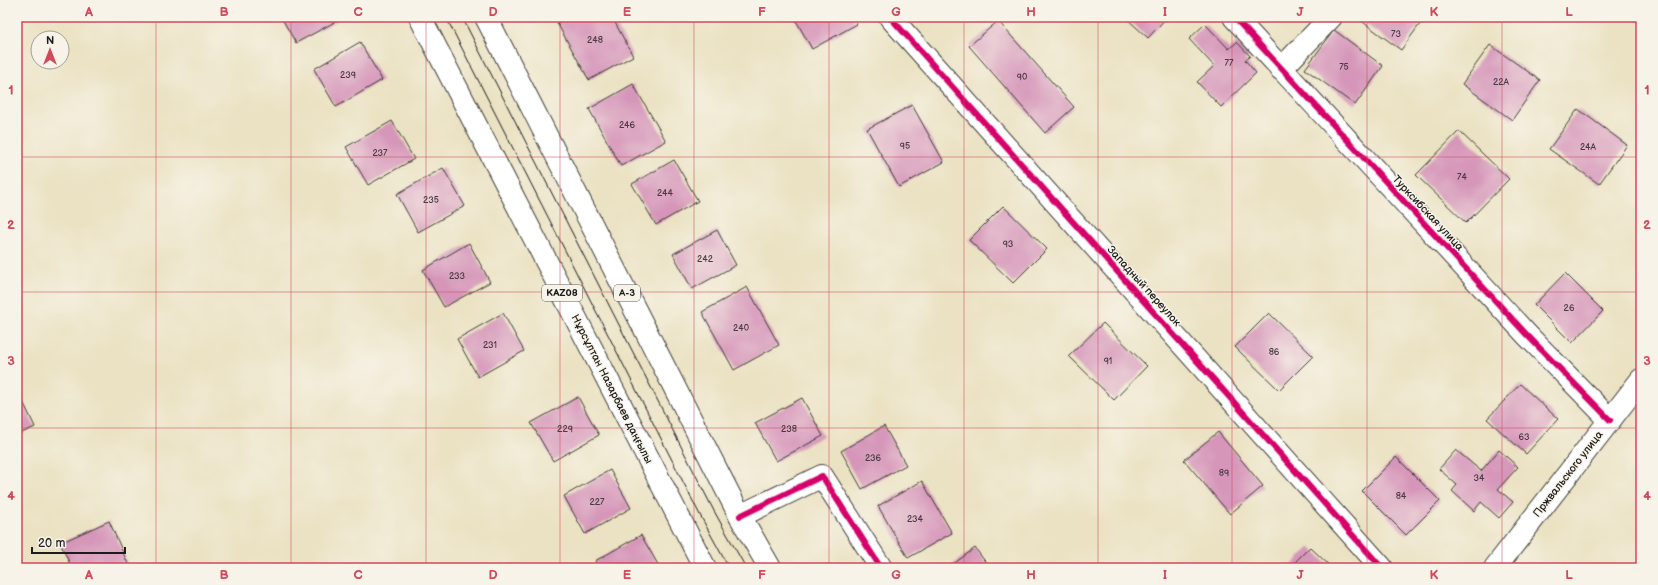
<svg xmlns="http://www.w3.org/2000/svg" width="1658" height="585" font-family="'Balsamiq Sans',sans-serif">
	<style>
		.building { fill: #d696b9 }
		.lines { fill: none; stroke-linecap: round; stroke-linejoin: round }
		.minor-casing { stroke: #3b3a35; stroke-width: 24 }
		.trunk-casing { stroke: #3b3a35; stroke-width: 24 }
		.minor { stroke: #fff; stroke-width: 22 }
		.trunk { stroke: #fff; stroke-width: 22 }
		.tram { stroke: #1c1c1c; stroke-width: 1 }
		.cycleway-casing { stroke: #f7f3e8; stroke-width: 8 }
		.cycleway { stroke: #d6006c; stroke-width: 6 }
		.grid { fill: none; stroke: #d1495b; stroke-width: 1; stroke-opacity: 0.55 }
		.labels { text-anchor: middle; dominant-baseline: central; stroke-width: 3; stroke-linejoin: round; paint-order: stroke }
		.number-label { font-size: 9px; fill: #4a3a43 }
		.shield { fill: #f7f3e8; stroke: #5e5c59; stroke-width: 1 }
		.shield-label { font-size: 10px; font-weight: bold; fill: #1c1c1c }
		.street-label { font-size: 11px; fill: #1c1c1c; stroke: #f7f3e8 }
		.neatline { fill: none; stroke: #d1495b; stroke-width: 1.5 }
		.grid-label { font-size: 13px; text-anchor: middle; font-weight: bold; fill: #d1495b }
	</style>
	<rect width="100%" height="100%" fill="#f7f3e8"/>
	<filter id="ink" filterUnits="userSpaceOnUse"><feTurbulence type="fractalNoise" baseFrequency=".025" numOctaves="2"/><feDisplacementMap in="SourceGraphic" scale="8" xChannelSelector="R" yChannelSelector="G"/><feConvolveMatrix kernelMatrix="1 2 1 2 8 2 1 2 1" color-interpolation-filters="sRGB"/></filter>
	<filter id="wash" filterUnits="userSpaceOnUse"><feTurbulence type="fractalNoise" baseFrequency=".012" numOctaves="4" result="noise"/><feDisplacementMap in="SourceGraphic" scale="16" xChannelSelector="R" yChannelSelector="G"/><feGaussianBlur stdDeviation="0.9" result="paint"/><feColorMatrix in="noise" values="0 0 0 0 0 0 0 0 0 0 0 0 0 0 0 0 0 1.4 0 .05"/><feComposite in="paint" operator="in"/></filter>
	<g filter="url(#wash)">
		<rect width="100%" height="100%" fill="#ebe2c3"/>
		<g id="blocks">
			<!-- building -->
			<g class="building">
				<polygon points="281,17 344,17 296,43"/>
				<polygon points="568,17 612,17 633,56 589,80 557,23"/>
				<polygon points="794,17 853,17 857,24 812,49"/>
				<polygon points="1125,17 1167,17 1148,38"/>
				<polygon points="1356,17 1425,17 1401,50"/>
				<polygon points="998,21 1074,107 1045,133 969,46"/>
				<polygon points="1205,24 1229,49 1237,42 1250,56 1245,60 1256,73 1221,107 1197,82 1214,66 1189,39"/>
				<polygon points="1334,30 1383,66 1355,105 1305,69"/>
				<polygon points="360,42 382,80 336,107 314,69"/>
				<polygon points="1490,45 1540,80 1512,120 1462,84"/>
				<polygon points="633,84 666,141 621,166 589,109"/>
				<polygon points="912,105 944,162 899,187 867,129"/>
				<polygon points="1578,109 1627,145 1599,184 1549,149"/>
				<polygon points="392,121 414,159 368,185 346,147"/>
				<polygon points="1459,131 1509,179 1466,223 1416,175"/>
				<polygon points="674,160 698,201 656,225 632,184"/>
				<polygon points="443,168 465,206 418,232 397,194"/>
				<polygon points="1003,206 1047,249 1013,283 969,240"/>
				<polygon points="717,230 736,265 692,289 673,254"/>
				<polygon points="469,243 490,282 444,307 423,270"/>
				<polygon points="1565,273 1603,311 1572,343 1534,305"/>
				<polygon points="747,287 779,345 734,370 702,312"/>
				<polygon points="503,313 524,351 478,377 457,339"/>
				<polygon points="1269,313 1313,356 1279,390 1235,347"/>
				<polygon points="1103,323 1147,366 1114,400 1069,356"/>
				<polygon points="1520,384 1558,419 1526,454 1487,419"/>
				<polygon points="17,389 35,427 17,435"/>
				<polygon points="578,397 599,435 553,461 531,423"/>
				<polygon points="802,398 823,436 776,461 755,423"/>
				<polygon points="884,426 906,465 862,489 841,451"/>
				<polygon points="1218,432 1263,486 1230,514 1184,460"/>
				<polygon points="1456,450 1481,471 1499,450 1518,467 1498,489 1513,502 1499,518 1481,502 1474,511 1452,491 1457,485 1439,469"/>
				<polygon points="1396,457 1440,501 1406,535 1362,491"/>
				<polygon points="610,470 631,508 585,534 564,496"/>
				<polygon points="922,481 952,533 908,558 878,506"/>
				<polygon points="109,521 129,566 124,568 72,568 60,543"/>
				<polygon points="641,535 660,568 599,568 595,561"/>
				<polygon points="1310,547 1332,568 1289,568"/>
				<polygon points="975,548 990,568 948,568"/>
			</g>
		</g>
	</g>
	<g filter="url(#ink)">
		<use href="#blocks" fill-opacity="0" stroke="#3b3a35" stroke-width="1"/>
		<g class="lines">
			<defs>
				<g id="minor">
					<polyline points="890,17 1382,568"/>
					<polyline points="1234,17 1527,335 1610,420"/>
					<polyline points="1281,69 1331,17"/>
					<polyline points="740,516 822,476 881,568"/>
					<polyline points="1495,568 1641,380"/>
				</g>
				<g id="trunk">
					<polyline points="420,17 705,568"/>
					<polyline points="486,17 740,516 770,568"/>
				</g>
			</defs>
			<!-- minor casing -->
			<use href="#minor" class="minor-casing"/>
			<!-- trunk casing -->
			<use href="#trunk" class="trunk-casing"/>
			<!-- minor -->
			<use href="#minor" class="minor"/>
			<!-- trunk -->
			<use href="#trunk" class="trunk"/>
			<!-- tram -->
			<g class="tram">
				<polyline points="446,17 700,515 729,568"/>
				<polyline points="462,17 714,511 746,568"/>
			</g>
			<defs>
				<g id="cycleway">
					<polyline points="890,17 1382,568"/>
					<polyline points="1234,17 1527,335 1610,420"/>
					<polyline points="740,516 822,476 881,568"/>
				</g>
			</defs>
			<!-- cycleway casing -->
			<use href="#cycleway" class="cycleway-casing"/>
			<!-- cycleway -->
			<use href="#cycleway" class="cycleway"/>
		</g>
	</g>
	<!-- grid -->
	<path class="grid" d="M 156,17 L 156,568M 291,17 L 291,568M 426,17 L 426,568M 560,17 L 560,568M 694,17 L 694,568M 829,17 L 829,568M 964,17 L 964,568M 1098,17 L 1098,568M 1232,17 L 1232,568M 1367,17 L 1367,568M 1502,17 L 1502,568M 17,157 L 1641,157M 17,292 L 1641,292M 17,428 L 1641,428"/>
	<g class="labels">
		<!-- number labels -->
		<g class="number-label">
			<text x="1396" y="34">73</text>
			<text x="595" y="40">248</text>
			<text x="1229" y="63">77</text>
			<text x="1344" y="67">75</text>
			<text x="348" y="75">239</text>
			<text x="1022" y="77">90</text>
			<text x="1501" y="82">22А</text>
			<text x="627" y="125">246</text>
			<text x="905" y="146">95</text>
			<text x="1588" y="147">24А</text>
			<text x="380" y="153">237</text>
			<text x="1462" y="177">74</text>
			<text x="665" y="193">244</text>
			<text x="431" y="200">235</text>
			<text x="1008" y="244">93</text>
			<text x="705" y="259">242</text>
			<text x="457" y="276">233</text>
			<text x="1569" y="308">26</text>
			<text x="741" y="328">240</text>
			<text x="490" y="345">231</text>
			<text x="1274" y="352">86</text>
			<text x="1108" y="361">91</text>
			<text x="565" y="429">229</text>
			<text x="789" y="429">238</text>
			<text x="1524" y="437">63</text>
			<text x="873" y="458">236</text>
			<text x="1224" y="473">89</text>
			<text x="1479" y="478">34</text>
			<text x="1401" y="496">84</text>
			<text x="597" y="502">227</text>
			<text x="915" y="519">234</text>
		</g>
		<!-- shield labels -->
		<g class="shield">
			<rect x="542" y="285" width="40" height="16" rx="3"/>
			<rect x="614" y="285" width="26" height="16" rx="3"/>
		</g>
		<g class="shield-label">
			<text x="562" y="293">KAZ08</text>
			<text x="627" y="293">А-3</text>
		</g>
		<!-- street labels -->
		<g class="street-label">
			<text transform="translate(1428 213) rotate(47)">Турксибская улица</text>
			<text transform="translate(1144 286) rotate(48)">Западный переулок</text>
			<text transform="translate(612 389) rotate(63)">Нұрсұлтан Назарбаев даңғылы</text>
			<text transform="translate(1568 474) rotate(-52)">Пржвальского улица</text>
		</g>
	</g>
	<!-- margin -->
	<rect width="1658" height="585" fill="none" stroke="#f7f3e8" stroke-width="44"/>
	<!-- north arrow -->
	<g transform="translate(50 50)"><circle r="19" fill="#f7f3e8" stroke="#9f9d96"/>
	<path d="M0-3L7 15L0 10L-7 15Z" fill="#d1495b"/>
	<text y="-6" font-size="11" font-weight="bold" text-anchor="middle" fill="#1c1c1c">N</text>
	</g>
	<!-- scale -->
	<path d="M32 547v6h93v-6" fill="none" stroke="#1c1c1c" stroke-width="2"/>
	<text x="38" y="547" font-size="12" fill="#1c1c1c" stroke="#f7f3e8" stroke-width="3" paint-order="stroke">20 m</text>
	<rect x="22" y="22" width="1614" height="541" class="neatline"/>
	<g class="grid-label">
		<text x="89" y="16">A</text>
		<text x="224" y="16">B</text>
		<text x="358" y="16">C</text>
		<text x="493" y="16">D</text>
		<text x="627" y="16">E</text>
		<text x="762" y="16">F</text>
		<text x="896" y="16">G</text>
		<text x="1031" y="16">H</text>
		<text x="1165" y="16">I</text>
		<text x="1300" y="16">J</text>
		<text x="1434" y="16">K</text>
		<text x="1569" y="16">L</text>
		<text x="11" y="94">1</text>
		<text x="1647" y="94">1</text>
		<text x="11" y="229">2</text>
		<text x="1647" y="229">2</text>
		<text x="11" y="365">3</text>
		<text x="1647" y="365">3</text>
		<text x="11" y="500">4</text>
		<text x="1647" y="500">4</text>
		<text x="89" y="579">A</text>
		<text x="224" y="579">B</text>
		<text x="358" y="579">C</text>
		<text x="493" y="579">D</text>
		<text x="627" y="579">E</text>
		<text x="762" y="579">F</text>
		<text x="896" y="579">G</text>
		<text x="1031" y="579">H</text>
		<text x="1165" y="579">I</text>
		<text x="1300" y="579">J</text>
		<text x="1434" y="579">K</text>
		<text x="1569" y="579">L</text>
	</g>
</svg>
